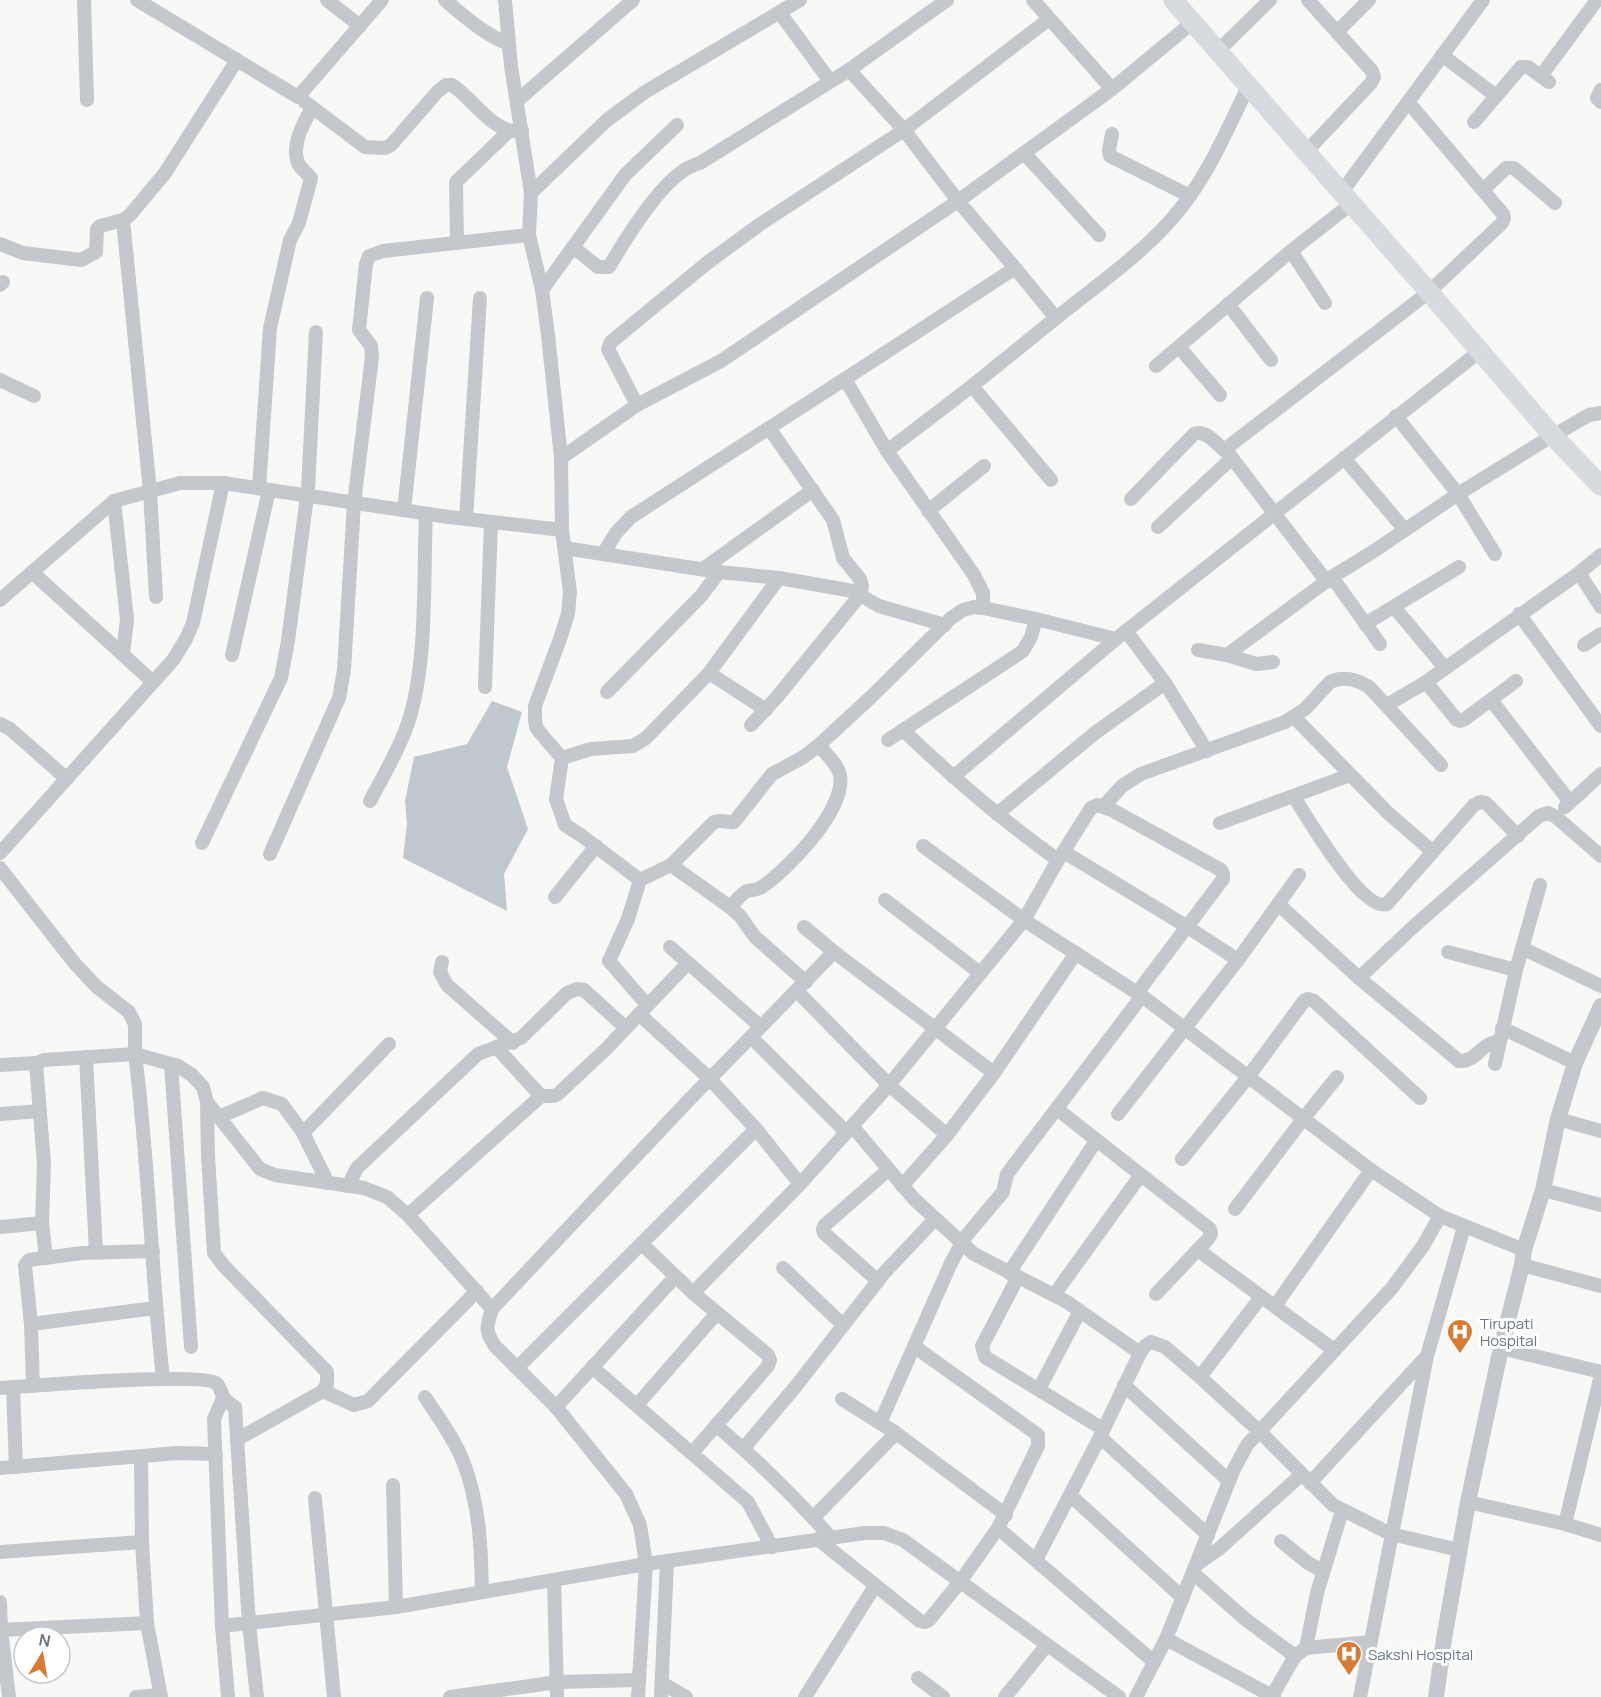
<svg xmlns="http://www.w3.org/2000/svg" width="1601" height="1697" font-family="Manrope,sans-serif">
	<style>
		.water { fill: #c0c7cd }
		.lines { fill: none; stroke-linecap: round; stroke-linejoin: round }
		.minor { stroke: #c4c7cb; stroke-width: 14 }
		.tertiary { stroke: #c4c7cb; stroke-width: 16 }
		.secondary { stroke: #d7dadf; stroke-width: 20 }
		.labels { text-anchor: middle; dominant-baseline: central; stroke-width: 6; stroke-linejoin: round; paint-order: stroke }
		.poi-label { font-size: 15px; fill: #697385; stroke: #fff; text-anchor: start }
	</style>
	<rect width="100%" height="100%" fill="#f8f8f6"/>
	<!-- water -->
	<polygon class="water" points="492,701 522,712 507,767 528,829 504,874 507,911 403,858 407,824 405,801 414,757 467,744"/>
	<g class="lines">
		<!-- minor -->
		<g class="minor">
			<polyline points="84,0 87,100"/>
			<polyline points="137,0 298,97 382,0"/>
			<polyline points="327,0 360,26"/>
			<path d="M 445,0 C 465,17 485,35 509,44"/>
			<polyline points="505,0 511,66 531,193 529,235 542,290 548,335 561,458 562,530 570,592 568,614 560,639 535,706 535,719 536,727 542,735 562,758 556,799 565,825 582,836 640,880"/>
			<polyline points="1033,0 1112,89"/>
			<polyline points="780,13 830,81"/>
			<polyline points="1337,32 1369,0"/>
			<polyline points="1218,51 1270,0"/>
			<polyline points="1442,55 1496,96"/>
			<polyline points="849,70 904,130 958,201 1015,268 845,379 887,451 972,386 1056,318 1015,268"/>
			<polyline points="1541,76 1597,0"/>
			<polyline points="1601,90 1597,98 1601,102"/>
			<polyline points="517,101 633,0"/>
			<path d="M 305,102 L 365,147 L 385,148 L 391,145 L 438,91 L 446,85 L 452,85 C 474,99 493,135 522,131"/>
			<polyline points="1474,122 1521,67 1528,67 1549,82"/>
			<polyline points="1112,134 1109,150 1110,156 1190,196"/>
			<polyline points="1306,152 1371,83 1374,77 1372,71 1308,0"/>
			<polyline points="1024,153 1099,235"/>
			<polyline points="1483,190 1506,168 1514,168 1555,203"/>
			<polyline points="531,193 607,120 645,92 800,0"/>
			<polyline points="1341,193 1483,0"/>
			<polyline points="123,220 150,491 156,597"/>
			<polyline points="457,243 456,182 509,131"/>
			<polyline points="0,244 23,253 81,260 96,252 97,229 100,226 123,220 130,215 165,173 237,60"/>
			<path d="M 573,247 L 598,267 L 609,267 C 626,238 656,189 683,171 C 688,167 695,165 700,163 L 849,70 L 947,0"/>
			<polyline points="1291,251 1325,303"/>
			<polyline points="0,285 3,282"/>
			<polyline points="542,290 625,175 677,125"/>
			<polyline points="1228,304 1271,360"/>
			<path d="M 1056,318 C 1097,285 1148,250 1180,209 C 1210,172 1228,127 1249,85"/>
			<polyline points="1179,347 1220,395"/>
			<polyline points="1156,366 1291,251 1351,204"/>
			<polyline points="0,380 34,396"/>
			<polyline points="972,386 1051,480"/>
			<polyline points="637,405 608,349 611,342 707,263 759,225 904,130 1049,19"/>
			<polyline points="1396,416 1458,494 1495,554"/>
			<polyline points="887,451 974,575 983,593 983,608"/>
			<polyline points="561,458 637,405 721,361 958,201 1112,89 1193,22"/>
			<polyline points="1232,458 1327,582"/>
			<polyline points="1344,458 1405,530"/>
			<path d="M 259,488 L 270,328 L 290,240 L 299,223 L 310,182 L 311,178 C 306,172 301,169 298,163 C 291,145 304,122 312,108"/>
			<path d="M 1131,499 L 1194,434 C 1205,429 1216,443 1224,450 L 1429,292 L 1502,223 L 1504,218 L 1503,214 L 1409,103"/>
			<polyline points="114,501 127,619 123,654"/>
			<polyline points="404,510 427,298"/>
			<polyline points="928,511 984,466"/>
			<polyline points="466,519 480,298"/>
			<polyline points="1158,527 1232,458 1226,451"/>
			<polyline points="564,548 719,572 779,578 853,591 879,606 945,625"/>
			<polyline points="603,554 616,533 631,517 845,379"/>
			<polyline points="703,569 813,490"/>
			<polyline points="32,572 153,682"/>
			<polyline points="1579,573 1601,607"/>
			<polyline points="1332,577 1380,644"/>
			<polyline points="0,600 114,501 180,483 223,483 449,517 562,530"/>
			<polyline points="1394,607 1445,668"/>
			<polyline points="1519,614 1601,726"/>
			<polyline points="1365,624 1459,567"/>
			<polyline points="1126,631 1165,683 1207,751"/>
			<polyline points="1584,645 1601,634"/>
			<polyline points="1198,650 1227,655 1256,664 1273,662"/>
			<polyline points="232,655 269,490"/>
			<polyline points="1227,655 1332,577 1374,551 1458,494 1542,442 1589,415 1601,413"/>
			<polyline points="709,673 766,710"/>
			<polyline points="1426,682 1456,719 1460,721 1465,719 1516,681"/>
			<polyline points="485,687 491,522"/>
			<polyline points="607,692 701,596 719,572"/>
			<polyline points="1491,700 1570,802"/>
			<polyline points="1387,705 1426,682 1579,573 1601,555"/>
			<polyline points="1294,717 1387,812 1433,852"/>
			<polyline points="0,724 10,729 67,779"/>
			<polyline points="751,725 777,697 861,594 862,586 860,579 843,558 833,520 769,428"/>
			<path d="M 903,730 C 952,777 1003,821 1058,860"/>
			<polyline points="888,740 1023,651 1031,637 1036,619"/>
			<polyline points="562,758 591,749 633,746 646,738 709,673 779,578"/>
			<polyline points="953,777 1116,639 1480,351"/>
			<path d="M 1294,797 C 1307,817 1362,912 1387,904 L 1474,805 L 1480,802 L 1486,803 L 1518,836"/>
			<path d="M 370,801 C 383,776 399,750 408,723 C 428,663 423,578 426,514"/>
			<path d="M 1104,806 L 1122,786 L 1141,774 L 1285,722 L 1305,709 L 1330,682 C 1343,675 1359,680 1370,688 L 1441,765"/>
			<polyline points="1565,807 1601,774"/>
			<polyline points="997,814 1095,733 1165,683"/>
			<polyline points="1220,823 1350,775"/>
			<polyline points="202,843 281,678 288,641 308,489 316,332"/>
			<polyline points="923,846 1024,920 1058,860 1091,808 1097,805 1112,810 1221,870 1223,874 1223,879 1137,993"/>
			<polyline points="1064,852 1186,926 1238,960"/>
			<polyline points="0,853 173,660 186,639 193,623 223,483"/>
			<polyline points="270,854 339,698 344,670 354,503 372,357 371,346 359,330 366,264 369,256 383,251 529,235"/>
			<polyline points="671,865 730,907 740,916 755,937 806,982"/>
			<polyline points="0,868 76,965 97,987 129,1012 135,1024 135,1054 178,1066 192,1075 203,1087 207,1102 208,1156 214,1253 223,1265 327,1372 327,1384 323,1391 238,1439"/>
			<polyline points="555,897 596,846"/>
			<polyline points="885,900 980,973"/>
			<polyline points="1278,904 1359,978"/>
			<path d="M 730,907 C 735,902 741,894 747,891 C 751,890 756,890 760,888 C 787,871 846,810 840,775 C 838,764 825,754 819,745"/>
			<polyline points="804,927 834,952 994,1073"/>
			<polyline points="670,947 761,1027"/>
			<polyline points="1522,948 1601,986"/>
			<polyline points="1448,952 1516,970"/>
			<polyline points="442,962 440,972 447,985 513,1043"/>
			<polyline points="797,991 889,1085 947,1135"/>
			<path d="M 647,1005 L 609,961 L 628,919 L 640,880 L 671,865 L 714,822 C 721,819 727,823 734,822 L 772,774 L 802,758 L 819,745 L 871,697 L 951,618 L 963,610 L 974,607 L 983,608 L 1036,619 L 1116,639"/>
			<polyline points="639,1014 710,1079 756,1129 800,1184"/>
			<polyline points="1502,1028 1575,1063"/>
			<polyline points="751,1037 846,1132"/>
			<path d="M 1499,1042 C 1481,1042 1477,1062 1459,1061 L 1359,978 L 1412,928 L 1539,816 L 1548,813 L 1556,817 L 1601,856"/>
			<polyline points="496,1047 541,1096"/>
			<polyline points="86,1057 96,1252"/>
			<polyline points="171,1064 191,1347"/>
			<polyline points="1495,1064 1516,970 1540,885"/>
			<polyline points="0,1065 36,1063"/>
			<polyline points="207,1102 260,1169 275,1175 364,1188 387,1197 408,1215 492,1309 687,1102 834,952"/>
			<polyline points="1057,1109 1210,1229 1211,1234 1208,1239 1156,1294"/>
			<polyline points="0,1114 40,1111"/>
			<polyline points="1118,1114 1238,960 1299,875"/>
			<polyline points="219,1117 263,1098 282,1104 303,1133 328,1183"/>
			<polyline points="1558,1119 1601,1131"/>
			<polyline points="852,1126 914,1199 974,1254 1067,1302 1140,1353"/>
			<polyline points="303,1133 389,1044"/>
			<polyline points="1182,1159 1248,1077 1304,1001 1308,999 1314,1001 1420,1098"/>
			<polyline points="348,1186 357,1168 478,1054 521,1038 567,993 577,989 584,990 626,1028"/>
			<polyline points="902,1186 947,1135 994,1073 1076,953"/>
			<polyline points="1543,1190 1601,1205"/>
			<polyline points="1235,1209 1303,1119 1337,1077"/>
			<polyline points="408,1215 541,1096 554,1096 558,1094 606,1049 688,963"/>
			<polyline points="42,1223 46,1258"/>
			<path d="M 0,1227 L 42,1223 L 44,1164 L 36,1063 L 44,1060 L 135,1054 C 149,1162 151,1271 163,1379"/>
			<polyline points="642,1244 693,1293 768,1355 770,1360 768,1366 692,1453"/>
			<polyline points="1198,1250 1334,1350"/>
			<polyline points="1522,1265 1601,1286"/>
			<polyline points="783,1268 843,1325"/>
			<polyline points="1009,1273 1096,1141"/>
			<polyline points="1018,1277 982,1346 985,1357 1103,1429"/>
			<polyline points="878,1281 824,1233 823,1229 825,1225 888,1170"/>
			<polyline points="693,1293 800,1184 889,1085 1024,920 1142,996 1371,1170 1440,1216 1524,1250"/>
			<polyline points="1054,1295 1140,1176"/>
			<polyline points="1275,1306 1371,1170"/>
			<path d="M 492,1309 C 487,1326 484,1330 495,1346 L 556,1407 L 626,1494 L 640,1525 L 646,1564 L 638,1697"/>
			<polyline points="31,1324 155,1308"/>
			<polyline points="1501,1348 1601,1372"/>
			<polyline points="592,1367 748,1502 772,1547"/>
			<polyline points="517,1368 756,1129"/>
			<polyline points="1200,1377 1261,1297"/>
			<polyline points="1124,1385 1229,1481"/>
			<polyline points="33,1386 31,1324 25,1265 29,1260 82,1253 153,1251"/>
			<polyline points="13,1387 16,1467"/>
			<path d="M 0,1388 C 31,1386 199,1372 216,1383 C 221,1387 221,1394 224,1398 C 227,1402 232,1405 235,1407 L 249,1624 L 257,1697"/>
			<polyline points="1039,1389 1080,1311"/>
			<polyline points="323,1391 354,1405 368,1401 477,1291"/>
			<path d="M 425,1397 C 438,1417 454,1438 463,1461 C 480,1505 481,1546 482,1592"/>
			<polyline points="223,1398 214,1419 222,1626 228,1697"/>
			<polyline points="842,1399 896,1433 1006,1515"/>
			<polyline points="637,1405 717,1313"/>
			<polyline points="556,1407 675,1277"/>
			<polyline points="880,1423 951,1263 966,1236 1003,1192 1007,1174 1142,996"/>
			<path d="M 716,1425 C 757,1460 796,1498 831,1538"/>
			<polyline points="1100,1437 1208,1535"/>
			<polyline points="743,1449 796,1386 884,1273 935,1219"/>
			<polyline points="141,1457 142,1542 147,1623 161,1697"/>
			<polyline points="0,1468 178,1453 216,1454"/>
			<polyline points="1310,1483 1425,1358"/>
			<polyline points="393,1485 396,1607"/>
			<polyline points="1070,1495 1183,1598"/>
			<polyline points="315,1498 334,1697"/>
			<polyline points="1468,1502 1565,1524 1601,1535"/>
			<polyline points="813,1518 896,1433"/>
			<polyline points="1565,1524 1601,1375"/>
			<polyline points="998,1528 1154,1662"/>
			<polyline points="819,1540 920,1621 925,1622 929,1620 960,1582 998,1528 1038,1446 1038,1435 915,1347"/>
			<polyline points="1281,1541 1308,1563 1323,1571"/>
			<polyline points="0,1552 142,1542"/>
			<polyline points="1036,1560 1100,1437 1140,1353 1145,1346 1151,1342 1165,1347 1200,1377 1259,1431 1333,1505 1391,1534 1459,1550"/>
			<polyline points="1196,1565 1220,1548 1301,1475"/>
			<polyline points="1193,1573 1245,1619 1295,1656"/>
			<polyline points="554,1580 557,1697"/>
			<polyline points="0,1602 1,1630 147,1623"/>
			<polyline points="222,1626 396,1607 646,1564 865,1533 884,1533 903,1540 1119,1697"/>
			<polyline points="1,1630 9,1697"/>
			<polyline points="1166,1639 1274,1697"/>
			<polyline points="1306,1648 1317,1593 1342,1511"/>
			<polyline points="918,1678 943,1697"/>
			<polyline points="662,1683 686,1697"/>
			<polyline points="1272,1696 1295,1656 1306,1648 1370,1642"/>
			<polyline points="136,1697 160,1695"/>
			<polyline points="450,1697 558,1682 639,1680"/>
			<polyline points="661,1697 667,1561"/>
			<polyline points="805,1697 875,1586"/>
			<polyline points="1005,1697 1046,1646"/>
			<polyline points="1136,1697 1166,1639 1234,1469 1247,1445 1392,1288 1423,1246 1440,1216"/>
			<polyline points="1360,1697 1427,1356 1464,1227"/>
		</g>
		<!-- tertiary -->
		<polyline class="tertiary" points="1436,1697 1444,1639 1468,1502 1501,1348 1522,1265 1524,1250 1543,1190 1558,1119 1575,1063 1601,1006"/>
		<!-- secondary -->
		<polyline class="secondary" points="1173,0 1429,292 1553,436 1601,486"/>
	</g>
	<!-- icons -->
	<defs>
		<symbol id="hospital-pin" viewBox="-11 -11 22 30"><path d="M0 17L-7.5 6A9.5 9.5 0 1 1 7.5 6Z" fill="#d77c37" stroke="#fff"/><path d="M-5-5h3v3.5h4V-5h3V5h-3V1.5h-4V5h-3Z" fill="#fff"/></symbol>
	</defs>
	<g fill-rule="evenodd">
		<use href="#hospital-pin" x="1445" y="1317" width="30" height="40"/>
		<use href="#hospital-pin" x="1334" y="1639" width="30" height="40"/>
	</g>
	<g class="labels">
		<!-- poi labels -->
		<g class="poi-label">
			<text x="1480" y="1323">Tirupati<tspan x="1480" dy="17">Hospital</tspan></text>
			<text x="1368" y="1654">Sakshi Hospital</text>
		</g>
	</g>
	<!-- north arrow -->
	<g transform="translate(42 1655) rotate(11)"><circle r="28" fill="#ffffff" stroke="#c3c7ce" stroke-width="1.5"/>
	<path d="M0-4.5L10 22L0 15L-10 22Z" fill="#d77c37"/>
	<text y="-9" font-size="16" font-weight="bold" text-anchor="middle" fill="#697385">N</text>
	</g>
</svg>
